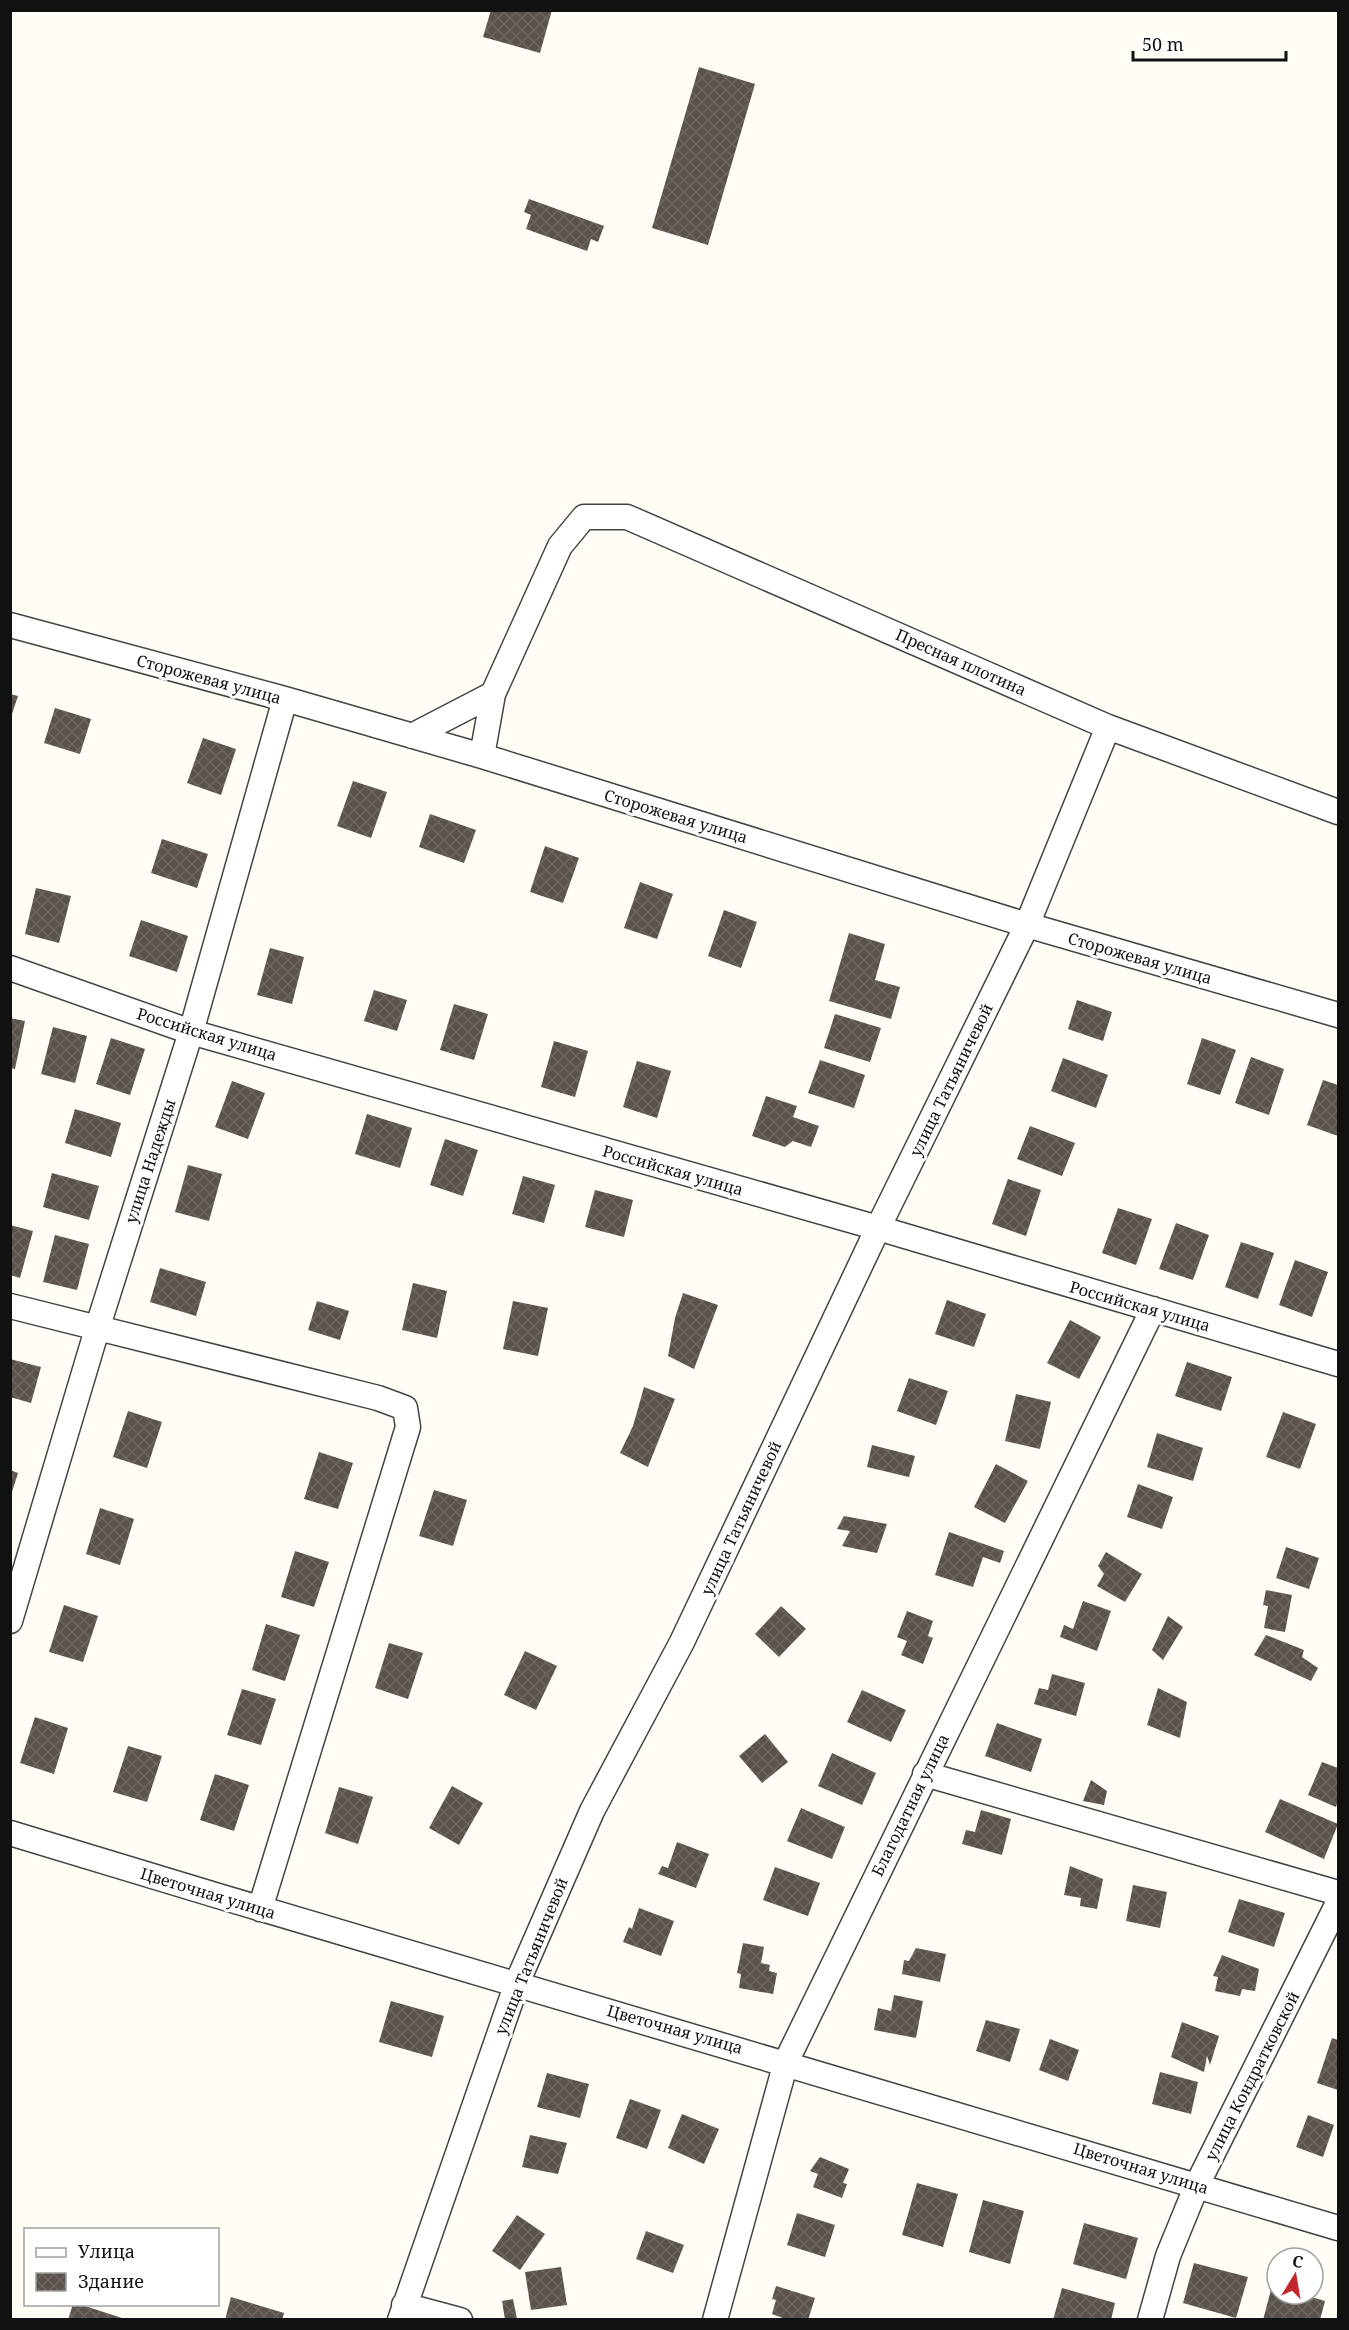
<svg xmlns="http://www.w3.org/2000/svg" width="1349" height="2330" font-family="'Noto Serif',serif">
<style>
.building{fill:url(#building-cross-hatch)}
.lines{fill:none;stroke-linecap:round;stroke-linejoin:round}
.minor-casing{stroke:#444;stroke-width:27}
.minor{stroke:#fff;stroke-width:24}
.labels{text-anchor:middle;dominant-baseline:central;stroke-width:6;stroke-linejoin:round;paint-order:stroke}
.street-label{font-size:16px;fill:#111;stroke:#fff}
</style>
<defs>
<pattern id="building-cross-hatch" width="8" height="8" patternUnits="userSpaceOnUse" patternTransform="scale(1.5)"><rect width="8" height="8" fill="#5a524d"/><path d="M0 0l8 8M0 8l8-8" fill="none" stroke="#6d6662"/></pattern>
</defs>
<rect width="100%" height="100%" fill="#fffdf5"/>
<path class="building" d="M491 10H552L540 53 483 37Z
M699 67 755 84 708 245 652 228Z
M529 199 604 226 598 242 591 239 587 251 526 229 531 215 524 212Z
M10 694 18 696 11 717H10Z
M55 708 91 719 80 754 44 743Z
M203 738 236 749 221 795 187 783Z
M353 781 387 792 371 838 337 826Z
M430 814 476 830 464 863 419 847Z
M162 839 208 854 197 888 151 873Z
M545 846 579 858 563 903 530 892Z
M640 882 673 894 657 939 624 928Z
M36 888 71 896 59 943 25 934Z
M724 910 757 922 741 968 708 956Z
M141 920 188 936 177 972 129 956Z
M849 933 885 944 875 980 900 987 891 1019 829 1001Z
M270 948 304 957 292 1004 257 995Z
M374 990 407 1000 397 1031 364 1021Z
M1077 1000 1112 1012 1103 1041 1068 1029Z
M454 1004 488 1014 474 1060 440 1050Z
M835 1014 881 1028 870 1062 824 1048Z
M10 1018 25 1021 15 1069 10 1068Z
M53 1027 87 1036 75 1083 41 1074Z
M111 1038 145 1049 130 1095 96 1084Z
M1202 1038 1236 1050 1220 1095 1187 1084Z
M554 1041 588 1051 575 1097 541 1087Z
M1251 1057 1284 1069 1269 1115 1235 1103Z
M1063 1058 1108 1075 1096 1108 1051 1091Z
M820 1060 865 1075 854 1108 808 1093Z
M637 1061 671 1071 657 1118 623 1107Z
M1323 1080 1338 1085V1136L1307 1125Z
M232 1081 265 1093 248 1139 215 1127Z
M766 1096 797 1106 793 1117 819 1126 811 1147 793 1141 785 1147 752 1136Z
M75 1109 121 1123 111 1157 65 1143Z
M367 1114 412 1128 400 1168 355 1154Z
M1030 1126 1075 1143 1062 1176 1017 1159Z
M445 1139 478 1150 463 1196 430 1185Z
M188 1165 222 1174 209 1221 175 1212Z
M52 1173 99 1186 89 1220 43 1207Z
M523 1176 555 1185 544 1223 512 1214Z
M1008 1179 1041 1190 1026 1236 992 1224Z
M595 1190 633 1200 624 1237 585 1227Z
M1118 1208 1152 1219 1136 1265 1102 1253Z
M1176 1223 1209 1235 1193 1280 1159 1269Z
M10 1225 33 1231 20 1278 10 1275Z
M55 1235 89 1244 77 1290 43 1282Z
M1241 1242 1274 1253 1258 1299 1225 1287Z
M1295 1260 1328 1272 1312 1317 1279 1305Z
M160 1268 206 1282 196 1316 150 1302Z
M413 1283 447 1291 437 1338 402 1330Z
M683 1293 718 1305 694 1369 668 1356 675 1318Z
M947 1300 986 1314 974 1347 935 1334Z
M317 1301 349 1311 340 1340 308 1330Z
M513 1301 548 1308 538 1356 503 1349Z
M1070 1320 1101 1337 1079 1379 1047 1363Z
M10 1359 41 1367 31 1403 10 1397Z
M1187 1362 1232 1377 1221 1411 1175 1396Z
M909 1378 948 1391 936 1425 897 1411Z
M644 1387 675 1399 648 1467 620 1453 633 1426Z
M1016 1394 1051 1402 1040 1449 1005 1441Z
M128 1411 162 1422 147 1468 113 1457Z
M1283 1412 1316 1424 1300 1469 1266 1457Z
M1157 1433 1203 1448 1193 1481 1147 1467Z
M872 1445 915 1456 909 1477 867 1467Z
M319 1452 353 1463 338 1509 304 1499Z
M996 1464 1028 1481 1005 1523 974 1507Z
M10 1470 18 1473 11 1495H10Z
M1138 1484 1173 1497 1162 1529 1127 1517Z
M434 1490 467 1500 453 1546 419 1536Z
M100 1508 134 1519 120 1565 86 1554Z
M844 1516 887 1524 877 1553 842 1546 850 1531 837 1529Z
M949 1532 1004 1551 1000 1563 983 1557 973 1587 935 1575Z
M1286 1547 1319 1558 1309 1589 1276 1578Z
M295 1551 329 1562 314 1607 281 1597Z
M1106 1552 1142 1574 1125 1602 1097 1586 1104 1574 1098 1566Z
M1266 1590 1292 1595 1285 1632 1264 1628 1268 1606 1263 1605Z
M1083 1601 1111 1611 1097 1651 1060 1637 1064 1625 1073 1629Z
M64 1605 98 1616 83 1662 49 1652Z
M781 1606 806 1629 779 1657 755 1634Z
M907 1611 933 1621 928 1636 933 1638 923 1664 901 1655 907 1641 897 1637Z
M1168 1616 1183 1627 1163 1660 1152 1650Z
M266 1624 300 1635 285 1681 252 1670Z
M1266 1635 1304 1650 1302 1657 1318 1668 1311 1681 1254 1655Z
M389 1643 423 1653 408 1699 375 1688Z
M525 1651 557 1666 536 1710 504 1695Z
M1052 1674 1085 1683 1076 1716 1034 1704 1039 1688 1048 1690Z
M1158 1688 1187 1702 1180 1738 1147 1725Z
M242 1689 276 1699 261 1745 227 1735Z
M862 1690 906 1710 891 1742 847 1722Z
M35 1717 68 1728 54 1774 20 1763Z
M997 1723 1042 1739 1031 1772 985 1756Z
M765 1734 788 1762 762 1783 739 1756Z
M128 1746 162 1756 147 1802 113 1792Z
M832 1753 876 1773 862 1805 818 1786Z
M1322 1762 1338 1768V1801L1336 1807 1308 1795Z
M215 1774 249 1785 234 1831 200 1820Z
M1091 1780 1107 1791 1104 1805 1083 1801Z
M452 1786 483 1803 459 1845 429 1828Z
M339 1787 373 1797 358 1844 325 1833Z
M1280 1799 1338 1824 1324 1859 1265 1832Z
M801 1808 845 1827 832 1859 787 1841Z
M981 1810 1011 1819 1002 1855 962 1844 966 1830 975 1832Z
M677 1842 709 1854 696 1888 658 1874 662 1866 668 1868Z
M1070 1866 1103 1879 1097 1909 1080 1906 1081 1898 1064 1895Z
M775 1867 820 1883 808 1916 763 1900Z
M1133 1885 1167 1892 1160 1928 1126 1921Z
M1239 1899 1285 1913 1274 1947 1228 1932Z
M639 1908 674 1921 661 1956 623 1942 629 1927 632 1929Z
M743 1943 764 1947 761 1963 770 1965 769 1971 777 1973 773 1994 739 1988 741 1974 737 1973Z
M916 1948 946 1954 940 1982 902 1974 904 1960 909 1961Z
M1222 1955 1259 1969 1255 1991 1242 1989 1240 1996 1215 1991 1218 1977 1213 1976Z
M894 1995 923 2001 916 2038 874 2030 878 2008 891 2011Z
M391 2001 444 2016 432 2057 379 2042Z
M986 2020 1020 2029 1010 2062 976 2051Z
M1182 2022 1219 2036 1210 2065 1207 2056 1204 2072 1171 2057Z
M1332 2038 1338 2040V2090L1317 2083Z
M1050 2039 1079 2050 1068 2081 1039 2070Z
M1160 2072 1198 2082 1191 2114 1152 2104Z
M547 2073 589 2084 580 2118 537 2107Z
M630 2099 661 2110 647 2149 616 2138Z
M682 2114 719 2129 704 2164 668 2148Z
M1308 2115 1334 2125 1323 2157 1296 2147Z
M530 2135 567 2143 558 2174 522 2167Z
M820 2157 849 2169 843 2183 847 2184 842 2198 813 2187 818 2174 810 2171Z
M917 2183 958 2194 943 2247 902 2235Z
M983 2200 1024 2211 1010 2264 969 2252Z
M797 2213 835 2225 825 2257 787 2245Z
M517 2215 545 2234 520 2270 492 2251Z
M1084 2223 1138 2238 1126 2279 1073 2264Z
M646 2231 684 2245 673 2273 636 2259Z
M1194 2263 1248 2277 1236 2318 1183 2303Z
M561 2267 567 2305 531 2310 525 2272Z
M776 2286 815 2298 808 2320H788L772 2314 776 2300 772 2299Z
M1272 2286 1277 2287V2294H1301L1325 2301 1320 2320H1263Z
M1062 2288 1115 2303 1111 2320H1053Z
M231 2297 284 2313 282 2320H225Z
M513 2299 517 2319 505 2320 502 2301Z
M73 2304H79L128 2320H68Z"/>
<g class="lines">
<defs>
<path id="minor" d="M10 625 285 699 482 756 1027 925 1338 1015
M412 736 493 694
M482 756 493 694 560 546 584 517H627L1108 727 1338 812
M10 968 191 1032 878 1228 1338 1364
M10 1306 378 1398 405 1408 408 1427 260 1909
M10 1621 98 1326 191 1032 285 699
M925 1774 1338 1893
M10 1833C452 1968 897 2094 1338 2228
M404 2305 460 2320
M400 2320 517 1983 592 1811 682 1642 878 1228 1027 925 1108 727
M715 2320 786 2062 1153 1309
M1150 2320 1168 2256 1197 2185 1338 1903"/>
</defs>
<use href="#minor" class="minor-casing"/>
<use href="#minor" class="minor"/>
</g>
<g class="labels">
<g class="street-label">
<text transform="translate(961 662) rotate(24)">Пресная плотина</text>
<text transform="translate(209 679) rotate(15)">Сторожевая улица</text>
<text transform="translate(676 816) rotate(17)">Сторожевая улица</text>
<text transform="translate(1140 958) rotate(16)">Сторожевая улица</text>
<text transform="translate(207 1034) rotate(17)">Российская улица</text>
<text transform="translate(951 1080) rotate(-64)">улица Татьяничевой</text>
<text transform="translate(150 1161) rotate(-72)">улица Надежды</text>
<text transform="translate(673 1170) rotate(16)">Российская улица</text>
<text transform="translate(1140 1306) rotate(16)">Российская улица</text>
<text transform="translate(741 1518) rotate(-65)">улица Татьяничевой</text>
<text transform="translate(910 1805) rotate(-64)">Благодатная улица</text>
<text transform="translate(208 1893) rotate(17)">Цветочная улица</text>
<text transform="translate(531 1956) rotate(-68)">улица Татьяничевой</text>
<text transform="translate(675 2029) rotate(16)">Цветочная улица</text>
<text transform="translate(1252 2076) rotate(-63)">улица Кондратковской</text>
<text transform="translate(1141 2168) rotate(17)">Цветочная улица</text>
</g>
</g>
<rect width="1349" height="2330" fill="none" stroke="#111111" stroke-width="24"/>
<rect x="24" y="2228" width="195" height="78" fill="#ffffff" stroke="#a0a0a0" stroke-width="1.5"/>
<rect x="36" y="2248" width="30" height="9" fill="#ffffff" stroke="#a0a0a0" stroke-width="1.5"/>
<text x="78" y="2258" font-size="18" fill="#111111">Улица</text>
<rect x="36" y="2273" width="30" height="18" fill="url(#building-cross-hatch)" stroke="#a0a0a0" stroke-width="1.5"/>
<text x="78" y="2288" font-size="18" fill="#111111">Здание</text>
<g transform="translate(1295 2276) rotate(11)"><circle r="28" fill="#ffffff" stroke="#a0a0a0" stroke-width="1.5"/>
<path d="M0-4.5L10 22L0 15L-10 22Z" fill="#c4262e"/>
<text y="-9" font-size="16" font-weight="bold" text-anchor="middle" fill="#111111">С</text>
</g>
<path d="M1133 51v9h153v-9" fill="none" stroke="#111111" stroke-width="3"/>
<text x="1142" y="51" font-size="18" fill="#111111" stroke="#ffffff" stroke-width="4.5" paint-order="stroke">50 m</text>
</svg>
